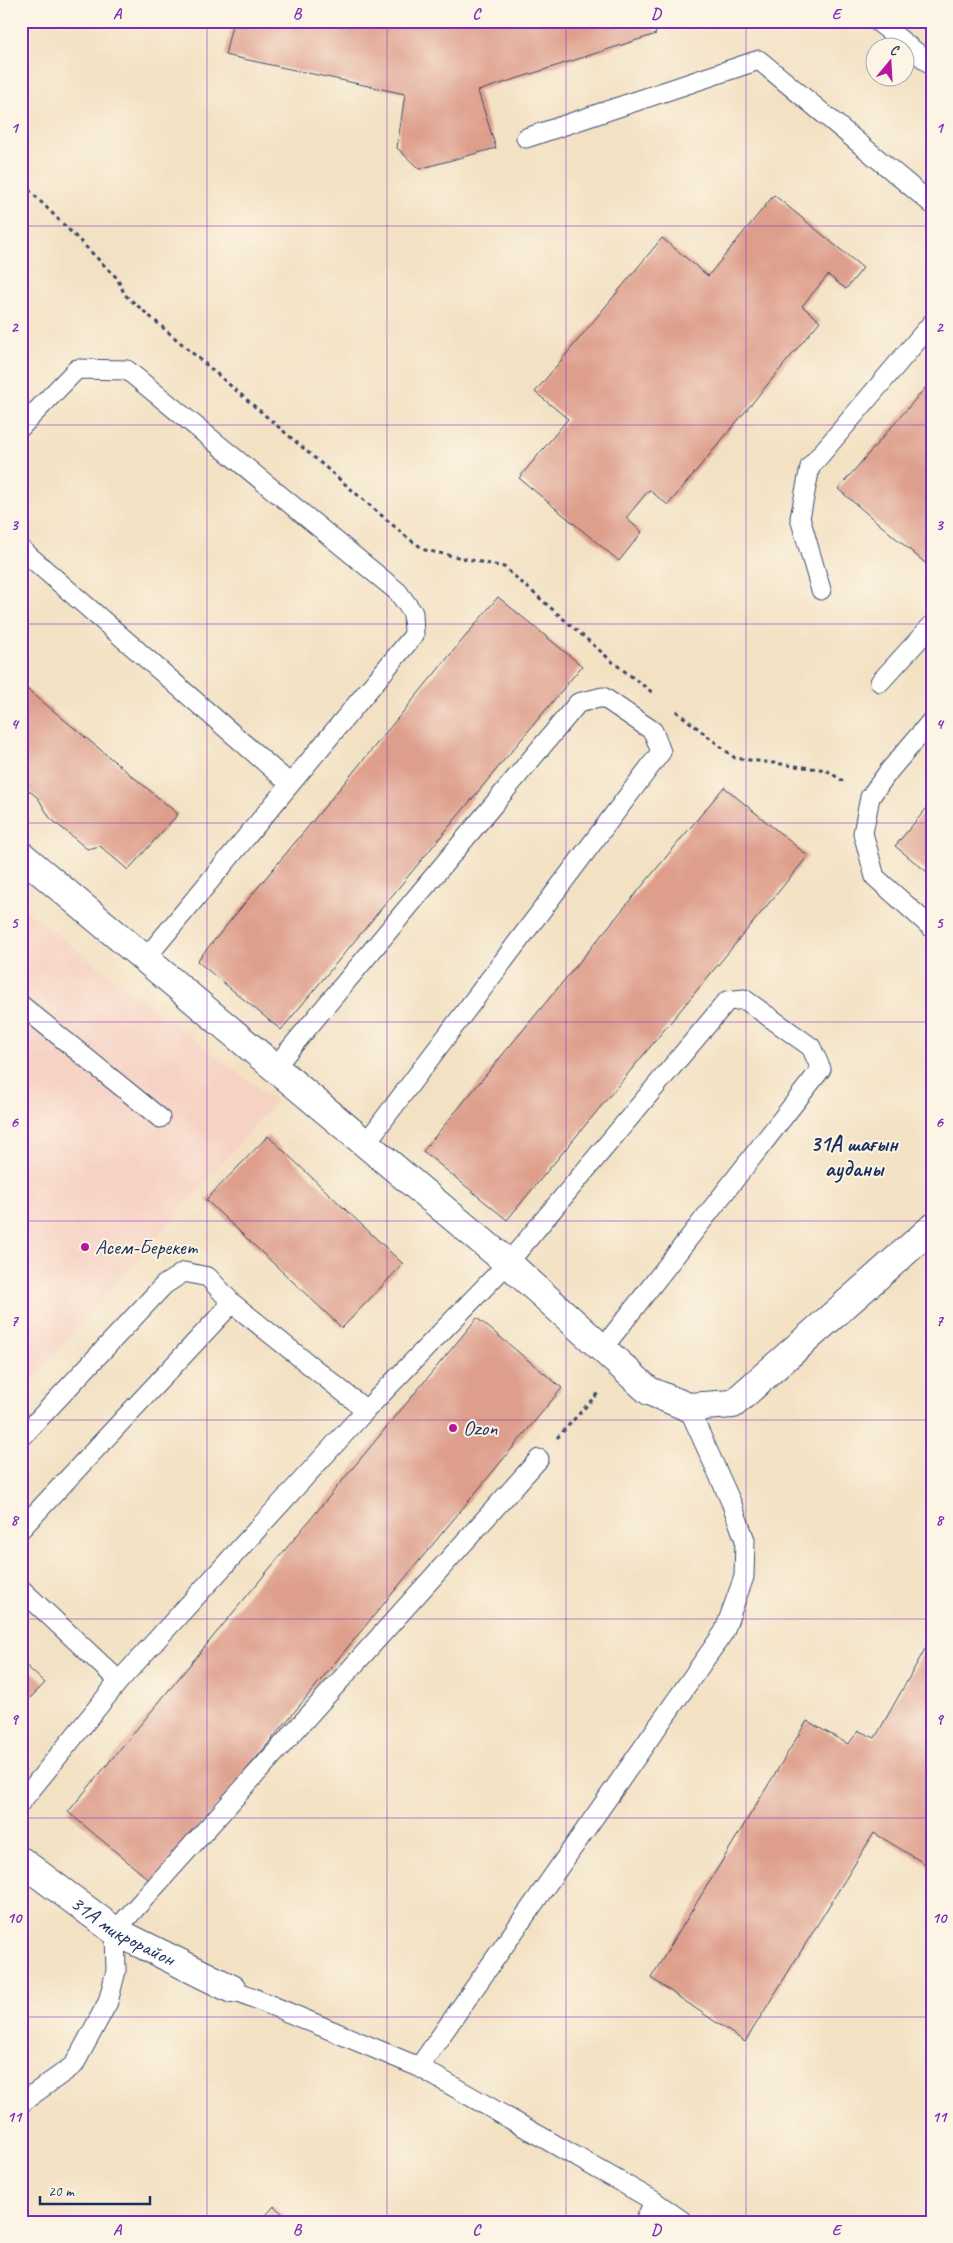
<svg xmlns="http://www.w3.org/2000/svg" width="953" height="2243" font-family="Caveat,sans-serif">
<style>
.built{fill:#f6d2c4}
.building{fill:#de9e8c}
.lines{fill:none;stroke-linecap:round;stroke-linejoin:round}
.service-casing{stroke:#3b4a6d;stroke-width:21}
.minor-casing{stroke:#3b4a6d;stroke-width:30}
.path{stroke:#3b4a6d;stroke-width:3;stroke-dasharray:4 4;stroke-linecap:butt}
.service{stroke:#fff;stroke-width:19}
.minor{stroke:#fff;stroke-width:28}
.grid{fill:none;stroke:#7b2cbf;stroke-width:1;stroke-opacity:0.55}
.poi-dot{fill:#b5179e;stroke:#fcf5e5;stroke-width:2}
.labels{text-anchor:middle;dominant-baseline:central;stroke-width:4;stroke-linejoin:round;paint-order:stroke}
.poi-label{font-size:21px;fill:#1b2f5e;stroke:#fcf5e5;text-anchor:start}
.street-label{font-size:21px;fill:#1b2f5e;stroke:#fcf5e5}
.neighbourhood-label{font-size:22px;font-weight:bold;fill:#1b2f5e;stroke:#fcf5e5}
.neatline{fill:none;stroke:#7b2cbf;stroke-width:2}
.grid-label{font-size:16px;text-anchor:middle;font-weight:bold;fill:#7b2cbf}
</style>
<rect width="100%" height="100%" fill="#fcf5e5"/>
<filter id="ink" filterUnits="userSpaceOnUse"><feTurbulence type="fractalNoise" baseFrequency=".02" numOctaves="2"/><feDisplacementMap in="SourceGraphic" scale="10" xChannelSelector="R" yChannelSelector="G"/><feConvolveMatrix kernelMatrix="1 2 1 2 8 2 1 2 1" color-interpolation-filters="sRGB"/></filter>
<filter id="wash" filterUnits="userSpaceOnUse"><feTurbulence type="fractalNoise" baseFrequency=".0096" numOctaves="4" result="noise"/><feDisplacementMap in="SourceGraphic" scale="20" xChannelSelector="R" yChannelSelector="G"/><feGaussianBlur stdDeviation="1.12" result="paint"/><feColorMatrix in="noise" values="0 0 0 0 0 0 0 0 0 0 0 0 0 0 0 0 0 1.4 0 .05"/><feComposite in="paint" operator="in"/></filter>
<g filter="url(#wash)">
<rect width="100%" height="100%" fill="#f3e1c3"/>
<path class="built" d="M21 907 276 1102 21 1392Z"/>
<g id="blocks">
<path class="building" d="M233 21H652L656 34 478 91 496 148 419 169 397 148 405 94 225 55Z
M774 195 863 268 846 289 828 275 802 306 820 321 668 505 649 490 626 518 642 532 619 561 519 478 568 419 535 392 662 238 708 276Z
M21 243 26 247 21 253Z
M932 380V564L930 567 838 489Z
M498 597 582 666 281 1030 197 961Z
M21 684 178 814 128 870 100 846 87 849 50 818 38 798 21 784Z
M724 787 808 856 507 1220 423 1151Z
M932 802V876L895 846Z
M268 1136 403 1264 342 1328 206 1200Z
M477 1318 562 1388 153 1883 68 1812Z
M929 1642 932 1644V1868L874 1833 745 2042 651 1978 807 1721 848 1744 859 1731 875 1738Z
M21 1661 45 1683 21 1707Z
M274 2206 292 2222H260Z"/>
</g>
</g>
<g filter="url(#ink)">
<use href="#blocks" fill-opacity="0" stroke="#3b4a6d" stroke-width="1"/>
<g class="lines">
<defs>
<path id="service" d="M877 21 932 65
M526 138 759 60 932 204
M21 427 77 369 127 370 398 592 413 613 414 635 145 959
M21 549 290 784
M821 590 800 518 810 467 932 323
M880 682 932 625
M932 720 889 771 870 797 863 833 875 877 932 928
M21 1005 160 1118
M275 1067 578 703 603 697 653 731 661 752 366 1143
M21 1438 164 1285 184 1272 208 1277 232 1303 366 1410
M21 1529 232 1303
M21 1589 119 1681
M21 1802 119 1681 366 1410 508 1263 727 1001 744 999 811 1047 821 1069 603 1348
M232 1989 419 2067 654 2201 645 2222
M419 2067 724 1632 744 1577 745 1540 731 1502 688 1407
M21 2103 74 2065 108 2002 116 1971 115 1931 539 1459
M654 2201 684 2222"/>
<g id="minor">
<path d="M21 855 508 1263 649 1391 688 1407 733 1404 932 1228"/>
<path id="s1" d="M21 1861 115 1931 232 1989"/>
</g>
</defs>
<use href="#service" class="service-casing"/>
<use href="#minor" class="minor-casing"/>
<path class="path" d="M21 188 28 189 117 278 125 295 409 539 425 550 504 567 614 663 653 693
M676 711 735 758 826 770 846 783
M557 1438 600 1391"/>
<use href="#service" class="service"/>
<use href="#minor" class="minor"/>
</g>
</g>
<path class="grid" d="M207 21V2222M387 21V2222M566 21V2222M746 21V2222M21 226H932M21 425H932M21 624H932M21 823H932M21 1022H932M21 1221H932M21 1420H932M21 1619H932M21 1818H932M21 2017H932"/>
<g class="poi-dot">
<circle cx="85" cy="1247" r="5"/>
<circle cx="453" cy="1428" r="5"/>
</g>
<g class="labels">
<g class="poi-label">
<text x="95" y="1247">Асем-Берекет</text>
<text x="463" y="1428">Ozon</text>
</g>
<g class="street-label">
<text stroke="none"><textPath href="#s1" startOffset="124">31А микрорайон</textPath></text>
</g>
<g class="neighbourhood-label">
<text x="854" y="1144">31А шағын<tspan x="854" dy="25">ауданы</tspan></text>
</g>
</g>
<rect width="953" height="2243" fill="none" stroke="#fcf5e5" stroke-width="55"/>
<g transform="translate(890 62) rotate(18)"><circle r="24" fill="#fcf5e5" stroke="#a2a6af"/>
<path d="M0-4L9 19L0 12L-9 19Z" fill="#b5179e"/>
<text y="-8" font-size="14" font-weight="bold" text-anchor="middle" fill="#1b2f5e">С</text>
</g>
<path d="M40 2196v8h110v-8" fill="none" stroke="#1b2f5e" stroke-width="2.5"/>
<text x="48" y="2196" font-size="15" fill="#1b2f5e" stroke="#fcf5e5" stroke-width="4" paint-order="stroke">20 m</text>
<rect x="28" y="28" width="898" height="2188" class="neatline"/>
<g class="grid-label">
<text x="117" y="19">A</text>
<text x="297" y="19">B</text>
<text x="476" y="19">C</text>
<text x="656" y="19">D</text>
<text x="836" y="19">E</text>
<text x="14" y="133">1</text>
<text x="939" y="133">1</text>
<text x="14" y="332">2</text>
<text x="939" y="332">2</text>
<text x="14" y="530">3</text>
<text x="939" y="530">3</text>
<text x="14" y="729">4</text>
<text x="939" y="729">4</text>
<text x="14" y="928">5</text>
<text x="939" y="928">5</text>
<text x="14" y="1127">6</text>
<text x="939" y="1127">6</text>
<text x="14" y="1326">7</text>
<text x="939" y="1326">7</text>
<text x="14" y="1525">8</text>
<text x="939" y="1525">8</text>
<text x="14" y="1724">9</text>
<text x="939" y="1724">9</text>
<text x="14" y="1923">10</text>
<text x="939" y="1923">10</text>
<text x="14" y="2122">11</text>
<text x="939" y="2122">11</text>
<text x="117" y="2235">A</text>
<text x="297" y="2235">B</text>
<text x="476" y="2235">C</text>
<text x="656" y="2235">D</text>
<text x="836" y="2235">E</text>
</g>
</svg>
